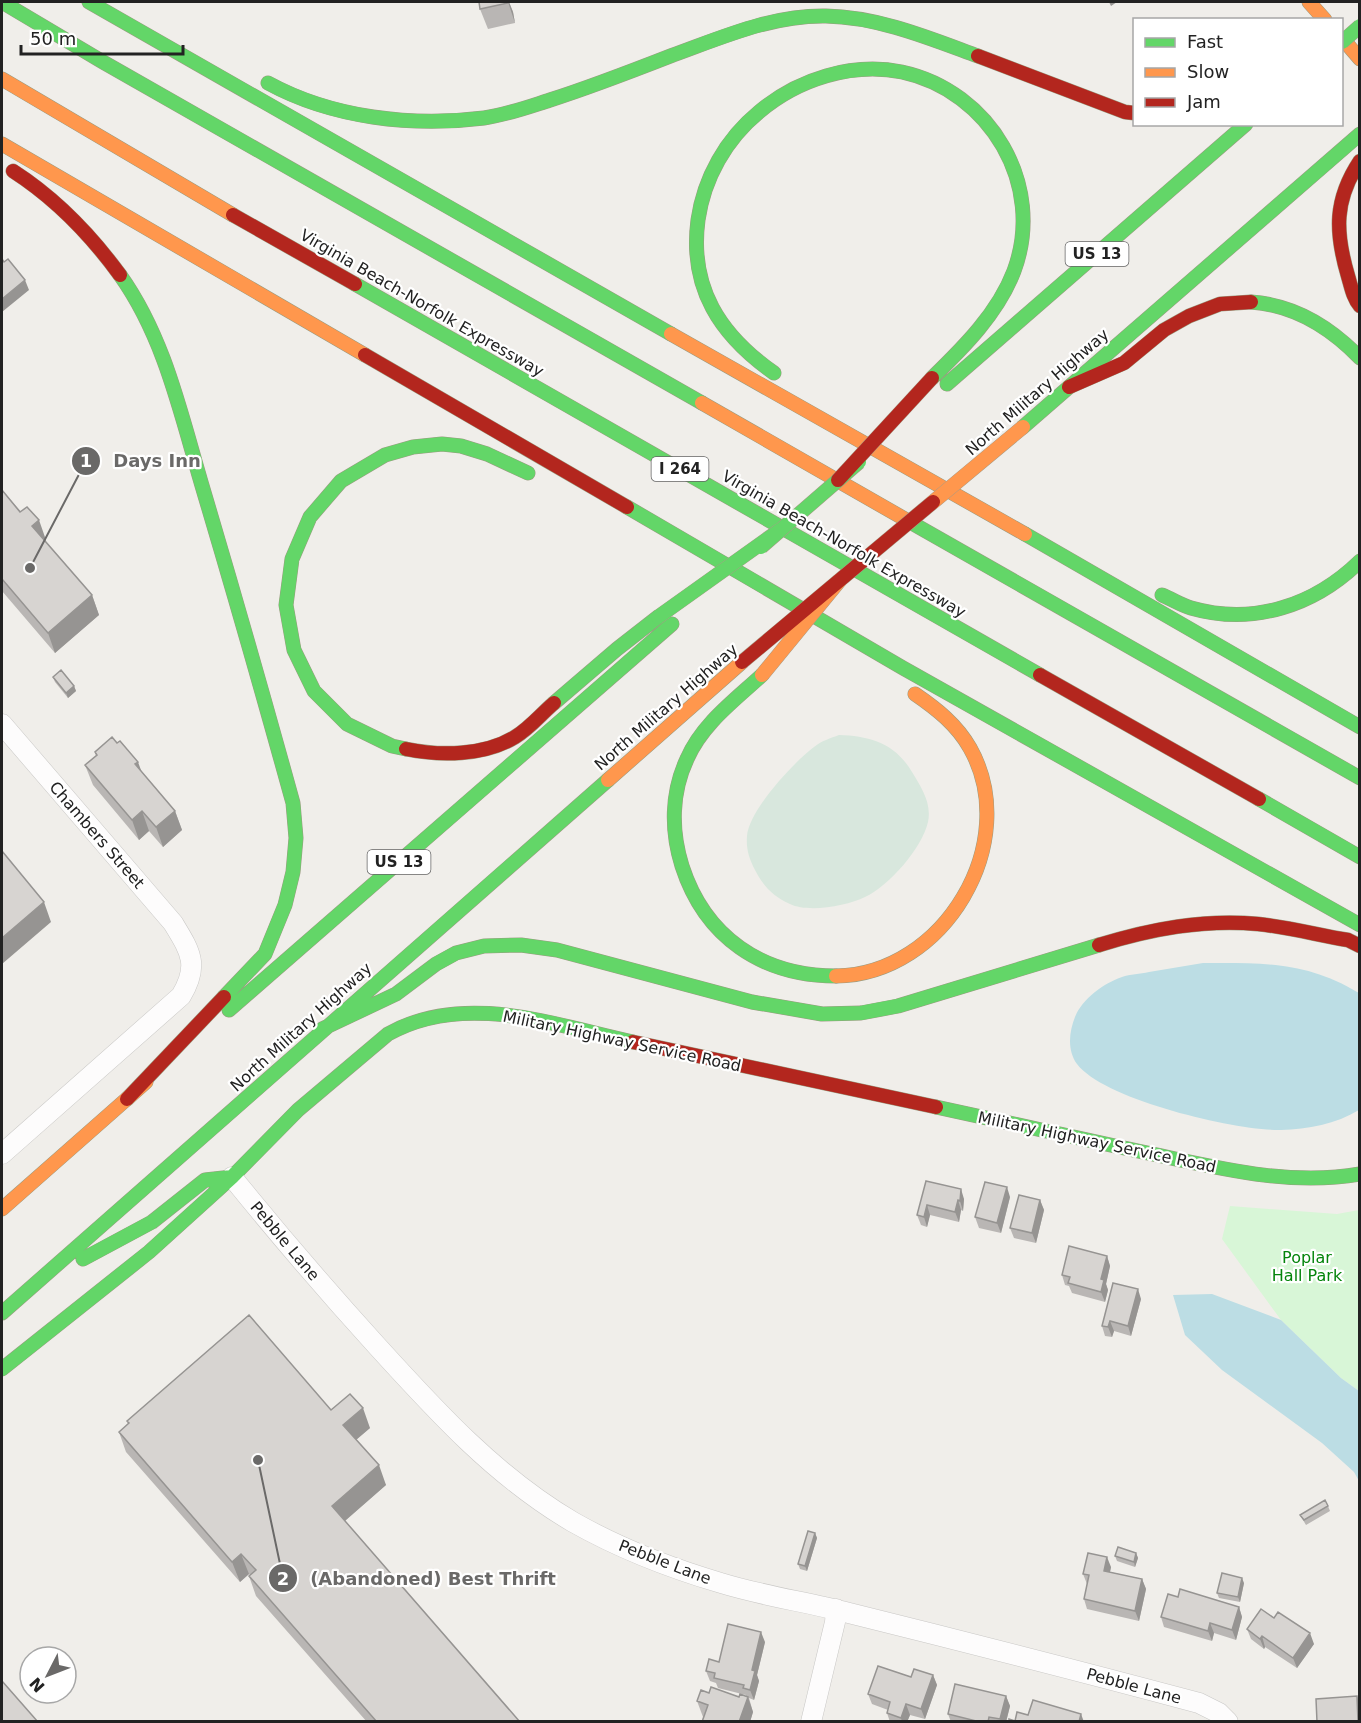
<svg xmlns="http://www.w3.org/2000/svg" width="1361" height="1723" font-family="'DejaVu Sans',sans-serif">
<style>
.wetland{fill:#d8e7dd}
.park{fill:#d8f6d7}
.water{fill:#bcdde4}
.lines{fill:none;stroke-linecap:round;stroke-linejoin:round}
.street-casing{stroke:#c9c8c6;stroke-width:21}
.fast-casing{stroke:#9a9c80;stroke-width:15}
.slow-casing{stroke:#9a9c80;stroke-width:15}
.jam-casing{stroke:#9a9c80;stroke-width:15}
.street{stroke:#fdfcfc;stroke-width:20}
.fast{stroke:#63d668;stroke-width:14}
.slow{stroke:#ff974d;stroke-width:14}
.jam{stroke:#b3261e;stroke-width:14}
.fast-bridge-casing{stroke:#a79c86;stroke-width:15;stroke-linecap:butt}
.slow-bridge-casing{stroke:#a79c86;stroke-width:15;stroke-linecap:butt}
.jam-bridge-casing{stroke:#a79c86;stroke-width:15;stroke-linecap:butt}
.fast-bridge{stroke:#63d668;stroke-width:14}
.slow-bridge{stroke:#ff974d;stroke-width:14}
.jam-bridge{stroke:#b3261e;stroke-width:14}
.wall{fill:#b9b6b4}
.shaded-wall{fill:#969492}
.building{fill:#d7d4d1;stroke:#969492;stroke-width:1.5}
.labels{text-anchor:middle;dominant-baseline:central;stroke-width:4.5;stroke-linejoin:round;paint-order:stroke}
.shield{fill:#fff;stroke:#646464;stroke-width:1.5}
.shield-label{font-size:15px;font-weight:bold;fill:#222}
.street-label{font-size:16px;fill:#222;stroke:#fff}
.park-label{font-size:16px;fill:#05850c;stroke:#fff}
.leader{fill:none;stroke:#6a6968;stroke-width:2}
.callout-dot{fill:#6a6968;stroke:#fff;stroke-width:2}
.mark-label{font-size:18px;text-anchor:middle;font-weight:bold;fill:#fff}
.callout-label{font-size:18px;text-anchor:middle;font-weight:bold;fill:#6a6968;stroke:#fff;stroke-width:4.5;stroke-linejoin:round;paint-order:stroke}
</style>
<rect width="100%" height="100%" fill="#f0eeea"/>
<path class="wetland" d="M839 735C870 736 895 743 912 772 921 787 932 803 928 822 922 848 889 886 865 897 847 906 808 913 790 904 774 897 763 886 755 870 749 858 746 849 747 836 749 810 794 762 814 747 821 741 831 738 839 735Z"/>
<path class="park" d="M1230 1206 1337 1214 1359 1210V1391L1341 1378 1281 1320 1222 1239Z"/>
<path class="water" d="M1203 963C1263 963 1306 961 1359 993V1110C1336 1124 1308 1129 1281 1130 1237 1131 1104 1100 1077 1064 1067 1050 1069 1032 1075 1017 1082 999 1104 983 1122 977 1130 974 1140 974 1149 972 1167 969 1185 966 1203 963Z
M1212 1294 1281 1320 1341 1378 1359 1391V1481L1354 1472 1322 1443 1222 1370 1185 1335 1173 1295Z"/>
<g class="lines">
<defs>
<path id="street" d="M2 724 173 923C190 951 200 965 181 996L2 1154
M232 1177C279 1235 327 1291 377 1346 436 1411 496 1477 573 1522 619 1548 670 1568 721 1583 763 1596 807 1602 849 1613 966 1642 1083 1672 1199 1703L1219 1713 1228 1722
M811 1722 835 1622 836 1609"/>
<path id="fast" d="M2 2 103 62 702 403
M89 2 671 334
M268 83C332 118 412 127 484 118 506 115 528 107 550 100 591 87 632 71 673 55 723 37 772 15 826 16 879 17 929 38 978 56
M120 275C165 338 181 415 203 489 234 593 264 698 293 803L296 838 293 872 285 905 265 954 224 997
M355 284 1040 675
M1251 302C1295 305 1330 327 1360 358
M774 373C720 335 689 288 698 220 704 178 726 139 759 112 798 79 852 62 902 72 990 91 1046 185 1014 271 998 313 964 347 932 378
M947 384 1246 124
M1023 427 1360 134
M627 507 903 668 1360 925
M910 522 1360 778
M1025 534 1360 727
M1162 595C1172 599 1181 605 1191 608 1254 626 1315 605 1360 561
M762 675C735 700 702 724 687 759 671 793 671 831 682 866 705 937 762 976 836 976
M554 703 617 649 658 617
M406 749 392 746 347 724 314 691 294 650 286 605 292 559 310 517 341 481 385 455 413 447 442 444 461 446 487 454 528 473
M1259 799 1360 857
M229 1010 672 624
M322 1029 396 994 436 964 456 953 484 946 521 945 557 950 752 1002 822 1014 861 1013 898 1006 1099 945
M936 1107C1003 1122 1071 1136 1138 1151 1211 1166 1285 1187 1360 1174
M83 1259 152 1222 205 1180 232 1177
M2 1313 608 780
M2 1369 149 1252 232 1177 298 1110 388 1034C464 991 554 1025 633 1042"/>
<path id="slow" d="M1309 2 1325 20
M1342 38 1360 59
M2 79 233 215
M2 144 365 355
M671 334 1025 534
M702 403 910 522
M608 780 742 662
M836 976C944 975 1023 842 970 748 957 725 937 709 915 694
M2 1209 146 1082"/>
<path id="jam" d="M978 56 1125 112 1134 113
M1360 161C1334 200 1335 232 1348 276 1351 286 1353 298 1360 306
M13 171C55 198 90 234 120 275
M233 215 355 284
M365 355 627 507
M1069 387 1124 363 1164 330 1189 316 1220 304 1251 302
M1040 675 1259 799
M406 749C440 756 484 756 515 737 530 728 541 714 554 703
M1099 945C1151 929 1203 919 1258 924 1288 927 1318 935 1348 940L1360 946
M633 1042 936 1107
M127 1099 224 997"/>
</defs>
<use href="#street" class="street-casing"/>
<use href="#fast" class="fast-casing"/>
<use href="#slow" class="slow-casing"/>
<use href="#jam" class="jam-casing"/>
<use href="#street" class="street"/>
<use href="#fast" class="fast"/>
<use href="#slow" class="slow"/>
<use href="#jam" class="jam"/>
<defs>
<path id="fast-bridge" d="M1342 42 1360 26
M761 547 859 462
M658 617 780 530"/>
<path id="slow-bridge" d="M933 502 1023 427
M762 675 840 580"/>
<path id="jam-bridge" d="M838 480 932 378
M742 662 933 502"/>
</defs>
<use href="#fast-bridge" class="fast-bridge-casing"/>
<use href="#slow-bridge" class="slow-bridge-casing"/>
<use href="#jam-bridge" class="jam-bridge-casing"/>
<use href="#fast-bridge" class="fast-bridge"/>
<use href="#slow-bridge" class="slow-bridge"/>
<use href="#jam-bridge" class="jam-bridge"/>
</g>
<path class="wall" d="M509 2 513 12 515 23 488 29 480 9Z
M2 490 46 540 45 541 92 595 99 615 55 653 2 591Z
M53 677 74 686 76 691 68 698 55 682Z
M95 752 141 771 175 811 182 830 163 847 149 831 139 840 93 785 85 765 96 756Z
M926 1181 964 1199 963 1211 961 1210 959 1222 930 1215 927 1227 921 1225 917 1215Z
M1010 1197 1001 1233 979 1228 975 1217Z
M1040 1200 1044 1210 1036 1243 1014 1238 1010 1228Z
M1107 1256 1110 1266 1106 1284 1108 1290 1105 1302 1072 1293 1069 1286 1065 1285 1062 1275Z
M1141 1299 1131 1336 1114 1331 1112 1337 1105 1336 1102 1326Z
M331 1410 370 1428 356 1440 386 1485 345 1521 520 1722H367L256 1596 249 1576 250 1575 249 1574 240 1582 126 1452 119 1432 128 1424 127 1421Z
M1328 1506 1330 1511 1306 1525 1300 1515Z
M815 1533 817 1538 807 1571 800 1569 798 1564Z
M1136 1553 1138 1558 1135 1567 1117 1561 1115 1556Z
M1111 1567 1110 1572 1142 1579 1146 1589 1139 1621 1087 1609 1084 1599 1087 1584 1083 1574Z
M1244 1583 1240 1602 1219 1598 1217 1593Z
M1178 1597 1239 1607 1242 1617 1236 1640 1214 1633 1212 1641 1164 1627 1161 1617Z
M1247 1629 1314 1644 1297 1668 1265 1647 1264 1649 1251 1639Z
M765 1642 757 1675 759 1681 754 1700 749 1698 753 1712 750 1722H702L703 1717 697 1701 709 1693 739 1697 746 1696V1695L718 1688 716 1683 710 1681 706 1671 719 1662Z
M933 1675 937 1685 925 1719 910 1715 907 1722H890L887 1713 888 1710 872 1704 868 1694 911 1677Z
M1006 1696 1010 1706 1006 1722H951L948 1714Z"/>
<path class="shaded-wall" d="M508 2H509L513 12 515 23Z
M1109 2H1117L1111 6Z
M25 280 29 290 2 312V299Z
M39 520 46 540 39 545 32 526Z
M92 595 99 615 55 653 48 633Z
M74 686 76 691 68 698 66 693Z
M138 762 145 781 135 764Z
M142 811 149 831 139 840 132 820Z
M175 811 182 830 163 847 156 827Z
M44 902 51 922 2 964V938Z
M1007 1187 1010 1197 1001 1233 997 1223Z
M961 1189 964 1199 963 1211 960 1201Z
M958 1200 961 1210 959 1222 955 1212Z
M1040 1200 1044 1210 1036 1243 1032 1233Z
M927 1205 930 1215 927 1227 924 1217Z
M1107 1256 1110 1266 1106 1284 1108 1290 1105 1302 1101 1292V1279Z
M1138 1289 1141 1299 1131 1336 1128 1326Z
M1110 1321 1114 1331 1112 1337 1108 1327Z
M363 1408 370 1428 350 1445 343 1425Z
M379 1465 386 1485 339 1526 332 1506Z
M815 1533 817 1538 807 1571 805 1566Z
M1136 1553 1138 1558 1135 1567 1134 1562Z
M241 1554 249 1574 240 1582 232 1562Z
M1107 1557 1111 1567 1108 1581 1104 1571Z
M1242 1578 1244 1583 1240 1602 1238 1597Z
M1142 1579 1146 1589 1139 1621 1135 1611Z
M1239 1607 1242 1617 1236 1640 1232 1630Z
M1210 1623 1214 1633 1212 1641 1208 1631Z
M761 1632 765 1642 757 1675 759 1681 754 1700 750 1690 752 1670Z
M1310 1633 1314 1644 1297 1668 1293 1658Z
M1262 1636 1265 1647 1264 1649 1260 1639Z
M933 1675 937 1685 925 1719 921 1709Z
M1006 1696 1010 1706 1006 1722H1001L1000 1719Z
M1357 1696 1359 1703V1722H1358Z
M748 1697 753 1712 750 1722H739Z
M906 1704 910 1715 907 1722H902L901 1718Z
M1081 1714 1084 1722H1079Z"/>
<path class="building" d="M479 2H508V3L480 9Z
M2 259 4 262 8 259 25 280 2 299Z
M2 490 20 512 27 507 39 520 32 526 92 595 48 633 2 579Z
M61 670 74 686 66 693 53 677Z
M112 737 117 743 120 741 138 762 135 764 175 811 156 827 142 811 132 820 85 765 97 755 95 752Z
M2 851 44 902 2 938Z
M926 1181 961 1189 960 1201 958 1200 955 1212 927 1205 924 1217 917 1215Z
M985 1182 1007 1187 997 1223 975 1217Z
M1019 1195 1040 1200 1032 1233 1010 1228Z
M1069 1246 1107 1256 1101 1279 1104 1280 1101 1292 1068 1283 1070 1277 1062 1275Z
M1113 1283 1138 1289 1128 1326 1110 1321 1108 1327 1102 1326Z
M249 1315 331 1410 350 1394 363 1408 343 1425 379 1465 332 1506 520 1722H377L249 1576 256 1570 241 1554 232 1562 119 1432 129 1423 127 1421Z
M1325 1500 1328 1506 1304 1520 1300 1515Z
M808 1531 815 1533 805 1566 798 1564Z
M1118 1547 1136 1553 1134 1562 1115 1556Z
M1088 1553 1107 1557 1104 1571 1142 1579 1135 1611 1084 1599 1089 1575 1083 1574Z
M1222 1573 1242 1578 1238 1597 1217 1593Z
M1180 1589 1239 1607 1232 1630 1210 1623 1208 1631 1161 1617 1168 1594 1178 1597Z
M1261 1609 1274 1618 1278 1612 1310 1633 1293 1658 1262 1636 1260 1639 1247 1629Z
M728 1624 761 1632 752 1670 755 1671 750 1690 743 1688 744 1685 714 1678 715 1673 706 1671 709 1659 719 1662Z
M878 1666 911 1677 914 1669 933 1675 921 1709 906 1704 901 1718 887 1713 890 1702 868 1694Z
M2 1681 38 1722H2Z
M955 1684 1006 1696 1000 1719 989 1717 988 1722H980L948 1714Z
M711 1687 739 1697 740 1694 748 1697 739 1722H702L708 1705 697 1701 701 1690 709 1693Z
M1357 1696 1358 1722H1317L1316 1699Z
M1033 1700 1081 1714 1079 1722H1009V1719L1015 1721 1017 1712 1028 1715Z"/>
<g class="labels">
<g class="shield">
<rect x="1065.5" y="242" width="63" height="24" rx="4.5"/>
<rect x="651.5" y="457" width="57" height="24" rx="4.5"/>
<rect x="367.5" y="850" width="63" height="24" rx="4.5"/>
</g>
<g class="shield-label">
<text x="1097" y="254">US 13</text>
<text x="680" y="469">I 264</text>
<text x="399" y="862">US 13</text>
</g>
<g class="street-label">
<text transform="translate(422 303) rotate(30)">Virginia Beach-Norfolk Expressway</text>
<text transform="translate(1037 392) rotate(-41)">North Military Highway</text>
<text transform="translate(844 544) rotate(30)">Virginia Beach-Norfolk Expressway</text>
<text transform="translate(666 707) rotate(-41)">North Military Highway</text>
<text transform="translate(97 835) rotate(49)">Chambers Street</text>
<text transform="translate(301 1027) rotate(-42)">North Military Highway</text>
<text transform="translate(622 1041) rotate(12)">Military Highway Service Road</text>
<text transform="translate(1097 1142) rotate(12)">Military Highway Service Road</text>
<text transform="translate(285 1241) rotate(50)">Pebble Lane</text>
<text transform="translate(665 1562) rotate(21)">Pebble Lane</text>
<text transform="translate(1134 1686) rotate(15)">Pebble Lane</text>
</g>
<g class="park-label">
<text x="1307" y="1257">Poplar<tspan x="1307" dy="18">Hall Park</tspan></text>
</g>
</g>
<path class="leader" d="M30 568L86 461M258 1460L283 1578"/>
<g class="callout-dot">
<circle cx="30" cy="568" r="6"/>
<circle cx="258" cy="1460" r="6"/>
<circle cx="86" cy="461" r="15"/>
<circle cx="283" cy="1578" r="15"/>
</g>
<g class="mark-label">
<text x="86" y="467">1</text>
<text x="283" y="1585">2</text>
</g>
<g class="callout-label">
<text x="157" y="467">Days Inn</text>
<text x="433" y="1585">(Abandoned) Best Thrift</text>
</g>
<rect width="1361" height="1723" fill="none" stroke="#222222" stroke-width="6"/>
<rect x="1133" y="18" width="210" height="108" fill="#ffffff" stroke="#a7a7a7" stroke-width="1.5"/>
<rect x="1145" y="38" width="30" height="9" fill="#63d668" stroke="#a7a7a7" stroke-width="1.5"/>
<text x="1187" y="48" font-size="18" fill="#222222">Fast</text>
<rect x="1145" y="68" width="30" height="9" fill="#ff974d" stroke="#a7a7a7" stroke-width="1.5"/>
<text x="1187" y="78" font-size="18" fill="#222222">Slow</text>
<rect x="1145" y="98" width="30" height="9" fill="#b3261e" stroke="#a7a7a7" stroke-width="1.5"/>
<text x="1187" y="108" font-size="18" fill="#222222">Jam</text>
<g transform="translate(48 1675) rotate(228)"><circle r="28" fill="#ffffff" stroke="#a7a7a7" stroke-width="1.5"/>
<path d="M0-4.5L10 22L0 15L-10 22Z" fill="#6a6968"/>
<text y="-9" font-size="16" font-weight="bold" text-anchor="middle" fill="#222222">N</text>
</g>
<path d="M21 45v9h162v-9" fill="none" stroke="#222222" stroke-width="3"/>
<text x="30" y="45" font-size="18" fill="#222222" stroke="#ffffff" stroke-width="4.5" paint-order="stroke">50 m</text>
</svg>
